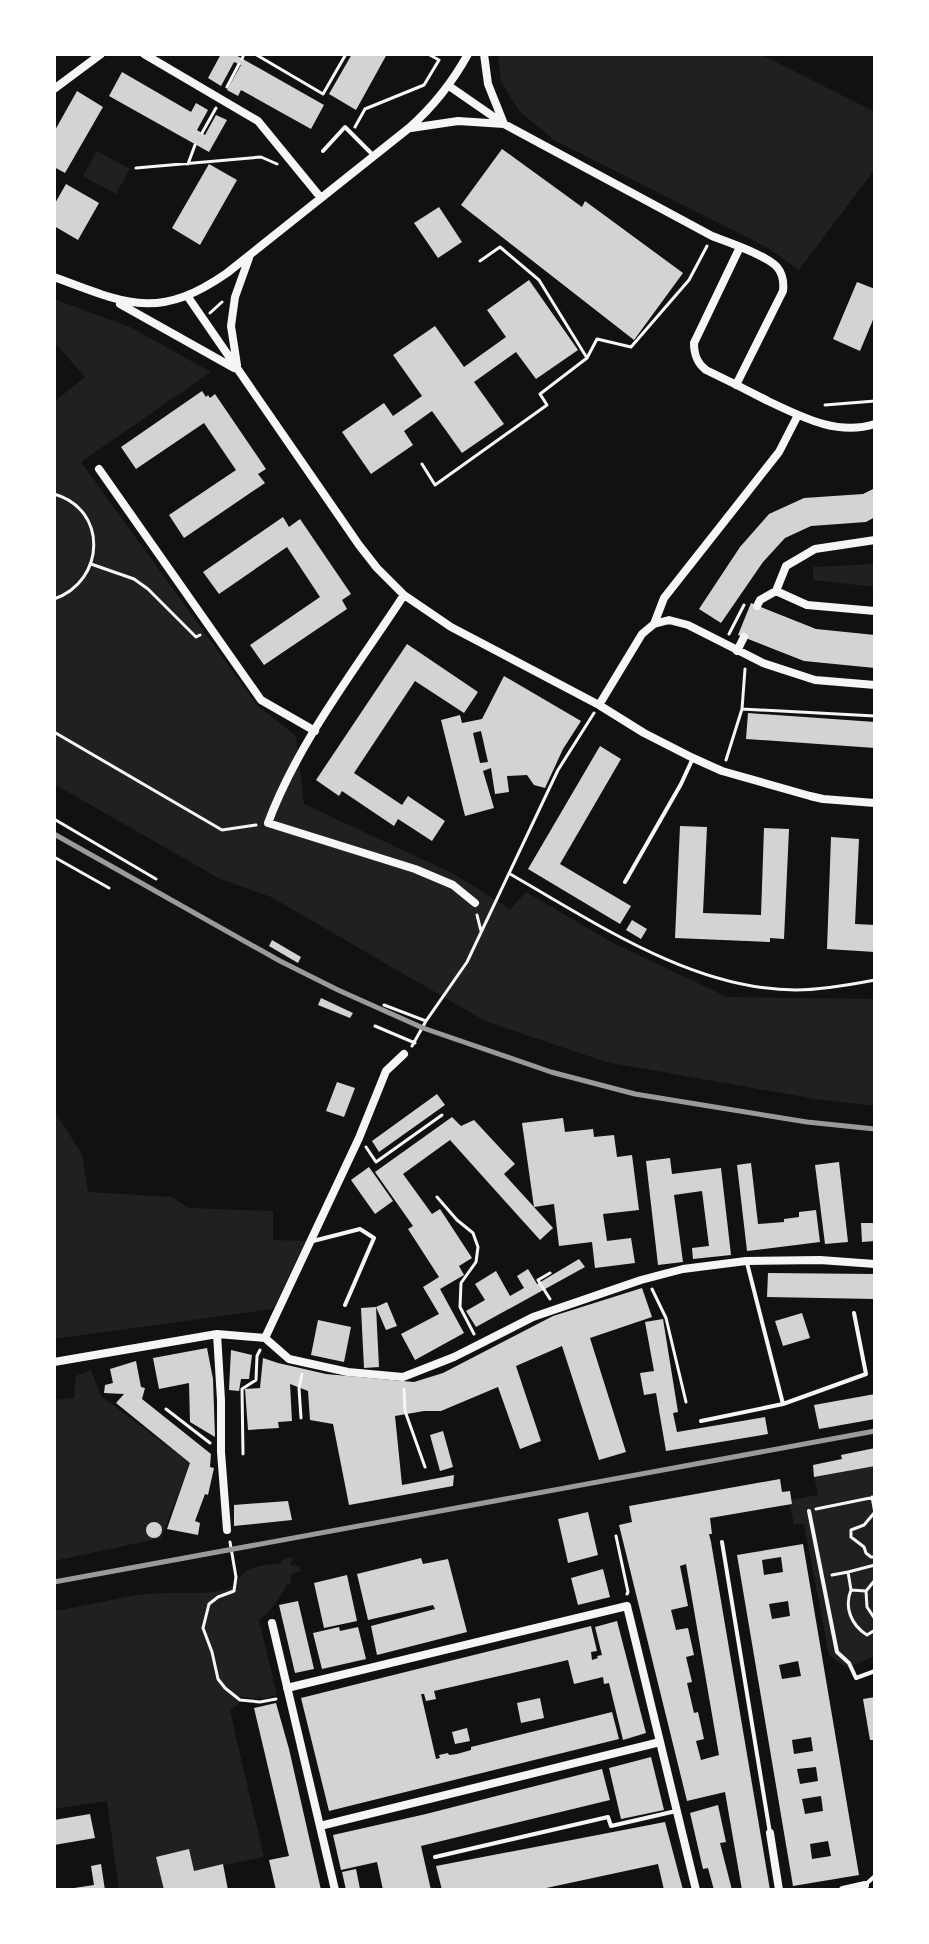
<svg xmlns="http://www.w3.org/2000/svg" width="929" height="1944" font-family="Literata,serif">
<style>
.green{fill:#202020}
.building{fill:#d3d3d3;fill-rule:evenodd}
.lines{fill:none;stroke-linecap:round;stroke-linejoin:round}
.path{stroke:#f5f5f5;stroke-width:3}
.service{stroke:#f5f5f5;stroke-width:4}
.minor{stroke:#f5f5f5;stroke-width:8}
.rail{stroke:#9a9a9a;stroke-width:5}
</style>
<rect width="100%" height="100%" fill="#111"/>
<path class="green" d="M498 54H760L875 112V169L799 270 768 248 554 140 520 112 501 82Z
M97 151 130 169 116 194 83 176Z
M54 299 130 327 211 372 81 462 257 705 296 736 304 804 454 874 510 909 526 892 613 943 727 997 875 999V1106L815 1099 606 1062 485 1021 271 897 220 879 54 784V402L85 377 54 342Z
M875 564V587L813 580V567Z
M54 1111 82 1154 88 1192 172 1197 189 1208 273 1211V1240L306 1241 273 1309 54 1339Z
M91 1370 101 1396 190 1463 161 1538 54 1561V1400L74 1398 76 1376Z
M875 1466V1656L847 1668 829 1655 804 1524 794 1525 790 1505 792 1504 791 1500 818 1495 814 1477Z
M290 1557 294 1559 290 1563 291 1565 299 1566 300 1572H296L291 1576V1583L286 1585C283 1595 268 1614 259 1620L277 1695 262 1699 259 1695V1699L238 1696 240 1702 236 1707 231 1709 230 1711 264 1857 194 1871 189 1850 156 1857 164 1890H119L107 1801 54 1809V1611C85 1606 115 1598 146 1594 170 1591 206 1596 227 1589 235 1586 236 1582 241 1576 251 1565 268 1564 280 1564L285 1558Z"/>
<path class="building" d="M221 54H234L324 105 311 129 241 90 238 96 227 90 241 65 234 62 221 86 208 78Z
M352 54H387L356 110 329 94Z
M122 72 191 112 196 103 208 110 197 130 205 135 216 115 227 120 209 152 109 96Z
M77 91 103 107 65 173 54 167V132Z
M502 149 582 207 585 201 683 273 634 340 461 205Z
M209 164 237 180 200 245 172 228Z
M66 184 99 203 78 240 54 226V205Z
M439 207 462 242 438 258 414 223Z
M529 280 578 350 536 379 516 352 474 382 504 424 462 453 432 411 404 431 413 445 371 474 342 432 384 403 393 416 422 396 393 355 435 326 464 367 506 337 487 310Z
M857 282 875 289V315L860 351 833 339Z
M202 391 206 397 208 395 210 398 215 394 266 469 258 474 265 483 184 538 169 515 236 470 204 423 136 469 121 447Z
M875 488V517L866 522 811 526 785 538 763 562 721 623 699 609 740 547 769 514 804 498 863 494Z
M283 517 289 527 300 519 351 594 342 600 347 609 264 665 250 645 320 597 287 547 219 594 203 572Z
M751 603 816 629 875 635V668L804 661 738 635Z
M407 644 478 692 464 713 415 681 354 773 402 805 408 796 445 821 432 841 398 819 394 826 342 791 339 796 316 780Z
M504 676 581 721 563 749 545 788 534 785 527 775 507 776 509 792 495 794 491 768 483 771 494 808 465 816 441 720 460 715 462 723 482 719ZM481 731 488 762 480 763 473 733Z
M748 713 875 722V748L746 739Z
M600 746 621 759 560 864 631 906 620 924 528 869Z
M680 826 707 827 703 913 761 915 764 828 789 829 784 939 770 938V942L675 938Z
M831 837 859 839 855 924 875 925V952L827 949Z
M632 920 647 929 641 939 626 930Z
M272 940 301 957 298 963 269 946Z
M321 998 353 1013 350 1018 318 1005Z
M337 1082 355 1088 344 1117 326 1111Z
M437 1094 445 1105 379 1152 372 1141Z
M452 1117 461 1126 474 1120 515 1164 504 1174 534 1207 522 1123 563 1118 565 1132 593 1129 594 1137 614 1135 617 1157 632 1155 639 1210 603 1214 607 1241 631 1238 635 1263 595 1268 592 1242 559 1246 554 1204 534 1207 553 1228 540 1240 450 1140 403 1174 432 1214 440 1209 472 1258 459 1266 464 1275 440 1289 464 1333 415 1360 401 1334 439 1314 423 1287 439 1277 408 1229 413 1226 375 1172Z
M670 1158 672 1174 721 1168 731 1255 693 1259 692 1248 709 1246 702 1191 674 1195 683 1262 658 1265 646 1161Z
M839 1162 848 1242 825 1244 815 1165Z
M751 1163 758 1224 784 1222V1219L799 1217V1212L816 1210 820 1242 747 1251 737 1165Z
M369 1167 393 1201 375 1214 351 1180Z
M861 1223H874L875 1241 862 1242Z
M579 1259 585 1267 476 1327 466 1311 485 1300 475 1284 496 1271 510 1296 524 1288 517 1276 528 1269 537 1284Z
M768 1273 875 1274V1299L767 1297Z
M642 1288 652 1317 590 1338 626 1452 599 1460 562 1346 516 1366 541 1441 520 1449 498 1387 441 1411H424L395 1416 402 1485 454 1475 453 1486 349 1505 333 1424 310 1420 308 1391 290 1384 292 1421 278 1422 279 1428 248 1430 245 1389 260 1388 263 1358 278 1363 326 1374 414 1382 443 1373 553 1316Z
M387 1302 397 1326 386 1330 376 1307 379 1367 364 1368 361 1308 376 1307Z
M802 1313 810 1338 783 1346 775 1321Z
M663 1319 678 1412 673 1413 677 1432 765 1417 768 1434 666 1451 656 1393 644 1395 640 1373 654 1371 645 1322Z
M318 1320 351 1327 344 1362 311 1355Z
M207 1348 213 1379 215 1437 190 1422 189 1383 159 1389 153 1358Z
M231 1350 252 1355 249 1379H241L239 1391 229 1390Z
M136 1361 141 1387 145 1388 142 1399 211 1454 210 1467 214 1468 208 1495 205 1494 195 1521 200 1523 198 1535 167 1529 190 1463 116 1403 124 1394 104 1393 105 1385 113 1383 110 1369Z
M875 1394V1419L819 1429 814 1405Z
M443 1431 453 1467 440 1471 430 1435Z
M875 1448V1466L814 1477 813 1465 842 1459 841 1455Z
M780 1479 782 1492 790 1491 792 1504 710 1518 712 1534H709L711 1542 770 1890H742L725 1792 687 1801 619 1525 632 1522 629 1506ZM686 1564 719 1755 701 1760 696 1741 704 1739 698 1712 694 1713 687 1683 692 1682 686 1657 694 1655 688 1628 676 1630 671 1610 688 1606 680 1566Z
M288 1501 292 1520 234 1526V1505Z
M588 1512 598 1555 568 1563 558 1519Z
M146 1530a8 8 0 1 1 16 0a8 8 0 1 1-16 0Z
M803 1544 859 1875 793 1886 737 1555ZM781 1557 783 1572 764 1575 762 1560ZM788 1601 790 1616 772 1619 769 1604ZM798 1661 801 1676 782 1679 779 1665ZM811 1737 813 1751 794 1754 792 1740ZM816 1767 818 1781 800 1784 797 1769ZM821 1796 823 1811 805 1814 802 1799ZM828 1841 831 1856 812 1859 810 1844Z
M421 1558 423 1564 448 1559 467 1632 377 1655 371 1626 435 1609 433 1605 368 1620 357 1574Z
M603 1569 610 1597 578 1605 571 1578Z
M347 1575 357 1621 324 1628 314 1583Z
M298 1601 314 1669 295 1673 279 1605Z
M617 1621 646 1733 623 1740 609 1683 604 1684 603 1677 574 1684 568 1660 434 1691 436 1699 426 1701 424 1694H421L436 1759 440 1758 439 1755 448 1753 449 1755 457 1754 471 1750V1747L612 1712 619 1739 329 1811 301 1698 591 1626 597 1651 591 1652 592 1660 598 1658 597 1656 602 1655 595 1627Z
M339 1627 340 1631 358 1627 366 1659 322 1669 313 1633Z
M875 1697V1740H870L863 1699Z
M540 1698 544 1718 521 1723 517 1703Z
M276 1703 289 1749 321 1890H276L269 1860 289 1856 254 1708Z
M467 1728 470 1741 455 1744 452 1732Z
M651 1757 664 1810 621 1819 609 1768Z
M602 1769 610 1800 421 1846 431 1890H383L377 1862 341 1870 333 1835 426 1814Z
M718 1805 726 1842 720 1843 732 1890H714L708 1868 703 1869 690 1813Z
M90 1814 95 1838 54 1845V1820Z
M665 1822 683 1890H664L658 1864 537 1890H442L436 1866Z
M189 1849 194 1871 223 1864 228 1890H164L156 1857Z
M101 1864 105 1890H74V1888L94 1885 91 1866Z
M356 1869 360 1889 346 1890 342 1872Z"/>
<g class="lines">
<path class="path" d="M255 54 323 94 346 54
M242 59 244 54
M227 87 239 64
M355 127 365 109 424 85 439 60 428 54
M202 133 216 108
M188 164 195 145
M136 168 261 157 277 164
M480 261 500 247 539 280 587 358
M210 313 222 302
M825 405 875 401
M422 464 435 485 547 405 540 394 587 358 597 339 631 347 689 280 707 246
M54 494C108 509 106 581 54 599
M91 564 134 579 148 589 196 637 200 635
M729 634 744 605
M742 709 745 669
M54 732 222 830 256 825
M726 760 742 709 875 716
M54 819 156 879
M54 857 109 888
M510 874C596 923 693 990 796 990 822 990 849 985 875 980
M477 915 481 931
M384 1005 426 1021
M375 1026 415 1043
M412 1046 426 1021 467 962 558 770 594 713
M366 1147 376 1162 442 1115
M437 1197 457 1220 473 1233 478 1247 476 1262 461 1283 460 1307 474 1334
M652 1289 666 1318 686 1402
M550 1299 538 1280 550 1273
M404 1389 405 1411 425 1467
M166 1409 210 1443
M301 1418 299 1388 302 1374
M243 1454 242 1389 256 1380 257 1356 260 1350
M872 1497 875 1513
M816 1509 875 1497
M875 1512 864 1525 851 1530V1537L864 1547 866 1553 871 1557H875
M616 1536 628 1592 627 1594
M230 1542 236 1577 234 1591 218 1597 209 1604 203 1628 212 1652 218 1679 225 1688 240 1700 260 1702 276 1699
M832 1575 848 1572
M851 1590 848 1572 875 1565
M866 1591 875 1580
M875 1619 867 1607 866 1591 851 1590C844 1607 851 1625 867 1635L875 1630"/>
<path class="service" d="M323 151 345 127 374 156
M625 882 681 784 693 758
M313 1241 360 1229 374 1238 345 1305
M747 1263 783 1404
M701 1421 783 1404 866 1374 854 1313
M809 1511 837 1652 849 1663 856 1678 875 1671
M722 1542 770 1833
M435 1857 608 1817 611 1826 676 1811
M865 1885 875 1876"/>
<path class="minor" d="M144 54 258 121 321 198
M449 86 504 124 712 236C728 242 766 255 777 267 783 274 784 282 783 291L736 385
M54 89 101 54
M411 128 458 121 504 124 488 84 484 54
M740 247 694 343C694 355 697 363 706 370 727 380 747 390 768 401 802 417 837 436 875 424
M54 277C126 304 158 321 227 273L409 128C434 106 452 83 468 54
M188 297 359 545 377 568 404 595 451 627 599 705 644 733 693 758 722 771 810 796 823 799 875 803
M120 304 234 368
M237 365 231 326 235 297 249 258
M99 469 261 700 315 731
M875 540 815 549 786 566 776 591 807 605 875 611
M404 595C357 667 298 742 268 823L415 869 453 885 475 903
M757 606 760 600 776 591
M654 624 664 598 779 452 798 415
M737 651 744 637
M599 705 642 634 654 624 669 620 688 625 763 663 815 680 875 685
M217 1334 221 1400V1452L227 1530
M265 1338 289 1359 348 1372 403 1377 454 1357 533 1317 641 1280 683 1269 746 1261 820 1260 875 1264
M265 1338 359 1138 386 1071 404 1054
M54 1362 217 1334 265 1338
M272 1623 335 1890
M287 1688 627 1606 696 1890
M320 1826 660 1742
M770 1833 779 1890
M843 1890 865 1885"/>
<path class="rail" d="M54 834 280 961 338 990 423 1028 551 1072 635 1094 807 1122 875 1129
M54 1582 875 1431"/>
</g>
<rect width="929" height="1944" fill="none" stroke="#ffffff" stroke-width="112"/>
</svg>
